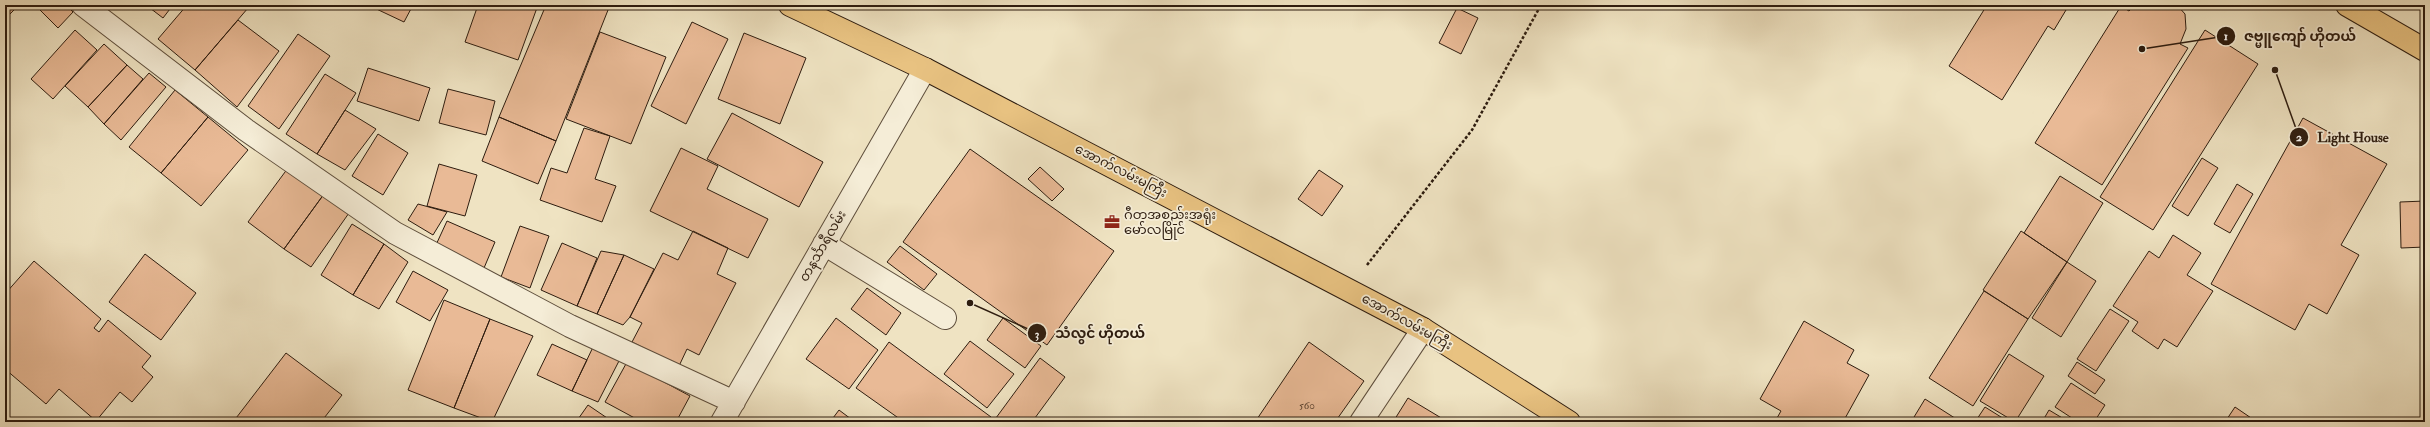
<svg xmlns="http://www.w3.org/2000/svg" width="2430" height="427" font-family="'IM FELL Double Pica','Noto Sans Myanmar',serif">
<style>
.building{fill:#e9ba96;stroke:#2d1c0f}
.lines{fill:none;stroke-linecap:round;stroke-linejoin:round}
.minor-casing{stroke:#5e4e3c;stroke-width:24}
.major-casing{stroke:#2d1c0f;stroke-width:24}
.path{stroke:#2d1c0f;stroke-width:2.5;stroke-dasharray:3 2;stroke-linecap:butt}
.minor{stroke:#f5edd7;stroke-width:22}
.major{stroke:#e8c281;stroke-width:22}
.labels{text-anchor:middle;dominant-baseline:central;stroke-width:3.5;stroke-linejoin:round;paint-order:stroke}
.number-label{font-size:11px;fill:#5c4431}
.street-label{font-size:13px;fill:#2d1c0f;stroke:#f5edd7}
.poi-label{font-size:13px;fill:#2d1c0f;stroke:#f5edd7;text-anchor:start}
.leader{fill:none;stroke:#2d1c0f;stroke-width:1.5}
.callout-dot{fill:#2d1c0f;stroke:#f5edd7;stroke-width:1.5}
.mark-label{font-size:12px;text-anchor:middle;font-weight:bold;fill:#fff}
.callout-label{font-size:14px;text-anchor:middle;font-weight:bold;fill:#2d1c0f;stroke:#f5edd7;stroke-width:3.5;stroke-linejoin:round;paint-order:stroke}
</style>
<rect width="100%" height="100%" fill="#efe3c2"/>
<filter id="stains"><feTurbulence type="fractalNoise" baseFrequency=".005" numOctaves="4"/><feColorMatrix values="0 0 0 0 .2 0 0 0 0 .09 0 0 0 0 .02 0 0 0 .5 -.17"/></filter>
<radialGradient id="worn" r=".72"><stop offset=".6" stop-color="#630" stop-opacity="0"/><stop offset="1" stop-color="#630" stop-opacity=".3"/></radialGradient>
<path class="building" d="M5 5H19L5 19Z
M35 5H66L73 12 58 28Z
M146 5H173L163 18Z
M187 5H244L248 8 195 70 158 39Z
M368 5H413L404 22Z
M478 5H538L518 60 465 42Z
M546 5H610L556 141 499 117Z
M1987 5H2069L2054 30 2048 26 2002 100 1949 66Z
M2177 5 2185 14 2186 29 2180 44 2188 48 2102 185 2035 143 2121 6 2129 11 2135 5Z
M1457 8 1478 18 1461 54 1439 43Z
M238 20 279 51 237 107 195 70Z
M692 22 728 39 686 124 651 106Z
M75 30 97 50 53 99 31 79Z
M2205 30 2258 64 2153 230 2100 197Z
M600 32 666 57 631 144 566 119Z
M744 33 806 58 780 124 718 99Z
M298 34 330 56 279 129 248 106Z
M104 44 127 65 88 107 65 86Z
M127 65 143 79 104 124 88 107Z
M368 68 430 88 419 121 357 101Z
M149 73 166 87 121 140 104 124Z
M325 74 356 93 317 154 286 134Z
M448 89 495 101 486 135 439 123Z
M175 90 208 117 161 173 129 147Z
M345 110 376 129 345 170 317 154Z
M732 113 823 162 799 207 707 159Z
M208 117 248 150 201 206 161 173Z
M499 117 556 141 538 184 482 161Z
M2303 118 2387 164 2341 245 2359 255 2327 314 2309 304 2295 330 2211 284Z
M584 128 610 136 595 179 616 186 602 222 540 200 551 168 567 173Z
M378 134 408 153 383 195 352 176Z
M681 148 718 166 707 189 768 219 748 258 650 211Z
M970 149 1114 251 1047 345 903 242Z
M2202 158 2218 168 2188 216 2172 206Z
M439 164 477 175 465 216 427 206Z
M1040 167 1064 189 1052 201 1028 179Z
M288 168 324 194 284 249 248 222Z
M1319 170 1343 186 1322 216 1298 199Z
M2060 176 2103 203 2067 262 2024 233Z
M2237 184 2253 194 2230 233 2214 224Z
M324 194 349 213 311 267 284 249Z
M2425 201V247L2401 248 2400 202Z
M418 204 447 212 433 235 408 220Z
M447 221 495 242 484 268 435 247Z
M352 224 384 244 353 295 321 275Z
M520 226 549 236 530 288 501 277Z
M693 231 728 248 717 274 736 283 699 355 687 349 679 366 632 342 642 323 630 317 663 253 678 260Z
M2021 231 2067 262 2028 319 1983 290Z
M2173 235 2201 253 2187 275 2213 291 2177 347 2164 339 2158 349 2132 331 2138 322 2113 306 2149 251 2159 258Z
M562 243 597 258 577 306 541 290Z
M384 244 408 262 379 309 353 295Z
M900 246 937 274 924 290 887 262Z
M601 251 624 255 597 314 577 306Z
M145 254 196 293 161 340 109 302Z
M624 255 654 269 630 317 623 325 597 314Z
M34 261 101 319 94 328 99 332 108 320 151 356 142 367 153 377 132 402 120 392 96 421 59 389 46 404 5 369V294Z
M2067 262 2096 281 2061 337 2032 318Z
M413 271 448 290 430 321 396 302Z
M867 288 901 313 886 335 851 309Z
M1984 291 2028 319 1973 406 1929 378Z
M444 300 490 319 454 408 408 390Z
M2110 309 2129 321 2096 371 2077 359Z
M836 318 878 350 849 389 806 359Z
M1003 318 1041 346 1025 368 987 340Z
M490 319 533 336 492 422 454 408Z
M1804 321 1854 350 1847 363 1869 375 1843 422H1785L1777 418 1781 411 1760 399Z
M970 341 1014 374 987 408 944 374Z
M889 342 991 417 987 422H904L856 388Z
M1309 342 1364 381 1335 422H1255Z
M552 344 587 360 572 391 537 375Z
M594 345 620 359 598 402 572 391Z
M286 353 342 395 321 422H233Z
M2009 354 2044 376 2015 422 1980 401Z
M1040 358 1065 377 1032 422H993Z
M627 362 690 396 676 422H642L605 402Z
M2077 362 2105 380 2095 394 2068 376Z
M2071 383 2105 405 2094 422H2078L2055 407Z
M1408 398 1448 422H1393Z
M1925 399 1961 422H1911Z
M588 405 613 422H576Z
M1985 407 2009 422H1975Z
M2235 407 2257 422H2225Z
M839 410 855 422H830Z
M2049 410 2069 422H2042Z"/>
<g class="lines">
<defs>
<path id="minor" d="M83 5 246 130 395 233 570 326 734 402
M824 244 945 318
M722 422 925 69
M1361 422 1423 329"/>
<path id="major" d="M790 5 925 69 1423 329 1569 422
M2347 5 2425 50"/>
</defs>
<use href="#minor" class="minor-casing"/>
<use href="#major" class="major-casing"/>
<path class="path" d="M1367 265 1472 130 1541 5"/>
<use href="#minor" class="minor"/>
<use href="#major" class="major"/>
</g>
<defs>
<symbol id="office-bare" viewBox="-9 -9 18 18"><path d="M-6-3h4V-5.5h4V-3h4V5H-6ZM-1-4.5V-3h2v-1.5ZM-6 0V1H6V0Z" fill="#8f2418" stroke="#f5edd7" stroke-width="2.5" paint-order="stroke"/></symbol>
</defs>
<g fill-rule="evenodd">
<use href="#office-bare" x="1101" y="211" width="22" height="22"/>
</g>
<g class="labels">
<g class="number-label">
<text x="1307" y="405">560</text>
</g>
<g class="street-label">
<text transform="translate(1121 171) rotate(27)">အောက်လမ်းမကြီး</text>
<text transform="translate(823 246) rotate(-60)">တနင်္သာရီလမ်း</text>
<text transform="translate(1407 322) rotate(29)">အောက်လမ်းမကြီး</text>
</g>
<g class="poi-label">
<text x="1124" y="215">ဂီတအစည်းအရုံး<tspan x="1124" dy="15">မော်လမြိုင်</tspan></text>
</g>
</g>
<path class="leader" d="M2142 49L2226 36M2275 70L2299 137M970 303L1037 333"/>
<g class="callout-dot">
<circle cx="2142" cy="49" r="4"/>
<circle cx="2275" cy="70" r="4"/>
<circle cx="970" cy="303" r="4"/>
<circle cx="2226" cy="36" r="10"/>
<circle cx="2299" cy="137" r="10"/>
<circle cx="1037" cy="333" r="10"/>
</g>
<g class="mark-label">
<text x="2226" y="40">1</text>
<text x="2299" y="141">2</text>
<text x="1037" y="338">3</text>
</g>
<g class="callout-label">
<text x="2300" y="41">ဇဗ္မူကျော် ဟိုတယ်</text>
<text x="2353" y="142">Light House</text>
<text x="1100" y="338">သံလွင် ဟိုတယ်</text>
</g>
<rect width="2430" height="427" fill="none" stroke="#efe3c2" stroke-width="20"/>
<rect x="6" y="6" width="2418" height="415" fill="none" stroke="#2d1c0f" stroke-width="2"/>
<rect x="10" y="10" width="2410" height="407" fill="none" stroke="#2d1c0f"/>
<rect width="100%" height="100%" filter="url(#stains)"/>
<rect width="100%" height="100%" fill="url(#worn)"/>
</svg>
